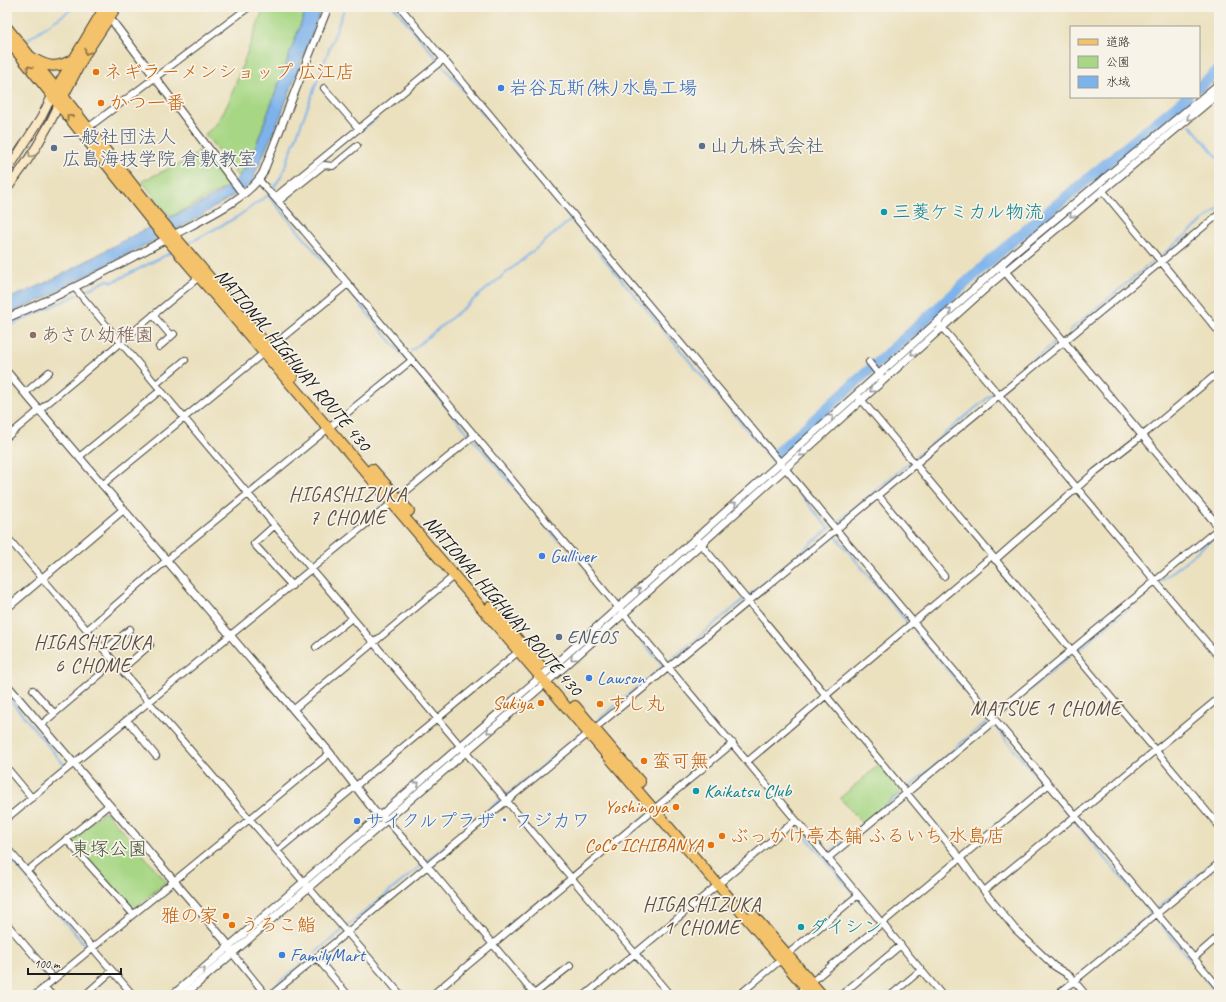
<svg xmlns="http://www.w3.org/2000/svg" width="1226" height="1002" font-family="Caveat,'Klee One',sans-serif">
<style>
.green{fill:#a7d785;stroke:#627a50}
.water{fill:#7db2eb;stroke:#4c6784}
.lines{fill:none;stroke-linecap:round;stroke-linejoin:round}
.stream{stroke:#7db2eb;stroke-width:2}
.river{stroke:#7db2eb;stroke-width:11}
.minor-casing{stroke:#3b3a34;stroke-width:8}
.tertiary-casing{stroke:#3b3a34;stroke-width:9}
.secondary-casing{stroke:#3b3a34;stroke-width:10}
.primary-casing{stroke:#3b3a34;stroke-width:11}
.trunk-casing{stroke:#3b3a34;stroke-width:12}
.minor{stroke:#fff;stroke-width:6}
.tertiary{stroke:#fff;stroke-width:7}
.secondary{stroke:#fae7c3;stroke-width:8}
.primary{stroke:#f3c26a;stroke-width:9}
.trunk{stroke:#f3c26a;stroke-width:10}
.oneway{stroke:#886f43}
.oneway2{stroke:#999}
.oneway3{stroke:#968c78}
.food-dot{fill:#e8710a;stroke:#f7f3e8;stroke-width:1.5}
.shop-dot{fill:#3f7fe0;stroke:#f7f3e8;stroke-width:1.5}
.service-dot{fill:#5c6f8a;stroke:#f7f3e8;stroke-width:1.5}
.culture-dot{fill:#0f9aa8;stroke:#f7f3e8;stroke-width:1.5}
.education-dot{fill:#8d6e63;stroke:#f7f3e8;stroke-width:1.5}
.labels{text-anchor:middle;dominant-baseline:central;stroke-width:3.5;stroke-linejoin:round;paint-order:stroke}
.food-label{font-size:19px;fill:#c56008;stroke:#f7f3e8;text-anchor:start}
.shop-label{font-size:19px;fill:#366cbe;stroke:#f7f3e8;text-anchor:start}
.service-label{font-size:19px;fill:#4e5e75;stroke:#f7f3e8;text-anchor:start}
.culture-label{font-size:19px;fill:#0d838f;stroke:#f7f3e8;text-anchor:start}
.education-label{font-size:19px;fill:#785e54;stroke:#f7f3e8;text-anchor:start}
.street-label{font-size:19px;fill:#1c1c1c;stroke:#f7f3e8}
.park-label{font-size:19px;fill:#46543c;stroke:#f7f3e8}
.neighbourhood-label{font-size:20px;letter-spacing:1px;fill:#5d4c41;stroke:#f7f3e8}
</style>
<rect width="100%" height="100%" fill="#f7f3e8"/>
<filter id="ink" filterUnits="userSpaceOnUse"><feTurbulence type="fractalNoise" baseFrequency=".025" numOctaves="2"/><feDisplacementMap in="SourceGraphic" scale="8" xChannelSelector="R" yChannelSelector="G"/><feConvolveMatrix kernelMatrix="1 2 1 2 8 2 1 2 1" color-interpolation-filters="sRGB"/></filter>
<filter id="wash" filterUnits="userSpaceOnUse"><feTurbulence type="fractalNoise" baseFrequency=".012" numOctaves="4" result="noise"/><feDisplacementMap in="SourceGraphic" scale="16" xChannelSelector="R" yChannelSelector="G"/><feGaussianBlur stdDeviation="0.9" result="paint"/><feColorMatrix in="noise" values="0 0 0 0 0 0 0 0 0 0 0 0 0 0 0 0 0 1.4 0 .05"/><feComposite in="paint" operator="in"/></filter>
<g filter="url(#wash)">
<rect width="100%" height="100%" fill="#ebe1bf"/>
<path class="green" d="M264 7H307L251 159 238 177 205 134 215 126 228 104Z
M201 149 229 186 170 217 142 181 188 160Z
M879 765 901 791 863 824 840 798Z
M104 812 107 813 165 880V883L134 909H131L72 841V837Z"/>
<path class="water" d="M307 7H322L281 115 254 176 256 177 249 186 192 221 68 285 44 299 7 314V299C56 282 99 252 146 229 172 215 207 204 230 185 239 178 245 169 251 159Z"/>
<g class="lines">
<path class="stream" d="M394 7 773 461
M28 39 75 7
M1175 107 1178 110
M1190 125 1219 159
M362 130 376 119
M271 192 282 175 345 7
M268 195 558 540
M187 244 237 217 268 195
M1162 255 1219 208
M83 292 108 280 113 282 174 251
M929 316 931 319
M7 327 77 295
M1069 331 1155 260
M411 351 572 219
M786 476 829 529
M833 533 908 623
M628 624 663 666
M915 631 991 721
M1077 651 1216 536
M666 670 720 734
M7 696 66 767
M997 717 1070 656
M597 721 1054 343
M993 724 1043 784
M908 788 990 719
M1048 789 1070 816
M1075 822 1153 915
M802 832 865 907
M831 851 900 794
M7 854 85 945
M1157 909 1219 858
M1156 918 1219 995
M1115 944 1151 914
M265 994 581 734"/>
<path class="river" d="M1199 87 1219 70
M777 453 1010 243 1187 97"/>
</g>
</g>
<g filter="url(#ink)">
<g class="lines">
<defs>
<path id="minor" d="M400 7 1219 988
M324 88 359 129
M89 127 249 7
M259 180 304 231 942 995
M1102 190 1219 332
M275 197 444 59
M279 201 324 165 333 166 357 146
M74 287 670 995
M153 315 171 336
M940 325 1219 657
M159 347 174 334
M869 362 881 377
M156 384 185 360
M25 393 49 372
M859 397 1219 826
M7 437 199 277
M79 457 161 390
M102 485 348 284
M878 495 944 576
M274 526 254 544 292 586
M7 537 401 995
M696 538 961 859 984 891 1015 929 1054 966 1070 976 1086 995
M995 560 1095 472 1148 431 1219 372
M87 630 167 560 412 360
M316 647 352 618
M105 650 130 629
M122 669 150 645
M33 690 54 713
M294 709 455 575
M992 716 1219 528
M127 720 156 756
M41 725 102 673
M748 761 992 556
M7 768 32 798
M7 818 475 435
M386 819 431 870 535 995
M66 839 133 914
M7 848 133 995
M277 851 518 652
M828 858 995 720
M27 871 109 805
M984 891 1219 698
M7 924 54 979
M232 953 266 995
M316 957 348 995
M1194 958 1219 936
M44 987 52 995
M534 994 570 966
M35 995 330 753
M85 995 112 971
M271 995 1219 214
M432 995 733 743
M585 995 796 820
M739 995 858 895
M796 995 1048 785
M841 995 901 945
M891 995 921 970
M1057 995 1219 863"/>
<path id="tertiary" d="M107 14 243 194
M1003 269 1219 527
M7 318C61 295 114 268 166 239 194 223 247 201 263 173L328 7
M7 372 330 753 375 812 384 818
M7 608 124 509
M7 685 226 942 231 951
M173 995 559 661 1013 254 1219 84
M184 995 564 667 994 281 1219 93"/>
<path id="secondary" d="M7 171 41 118 52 96
M7 189C28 162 47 132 61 100"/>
<path id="primary" d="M7 27 60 93
M7 40 52 96"/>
<path id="trunk" d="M105 7 52 96 154 224 812 995
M116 7 85 54 63 96 154 212 293 376
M31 57C46 67 56 69 72 60
M372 469 409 511
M490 607 540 665
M575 706 640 782
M753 915 822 995"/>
</defs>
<use href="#minor" class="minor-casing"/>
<use href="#tertiary" class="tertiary-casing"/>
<use href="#secondary" class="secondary-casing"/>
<use href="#primary" class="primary-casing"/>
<use href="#trunk" class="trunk-casing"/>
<use href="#minor" class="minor"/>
<use href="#tertiary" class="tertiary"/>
<use href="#secondary" class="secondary"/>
<use href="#primary" class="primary"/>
<use href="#trunk" class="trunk"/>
</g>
<defs><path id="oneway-chevron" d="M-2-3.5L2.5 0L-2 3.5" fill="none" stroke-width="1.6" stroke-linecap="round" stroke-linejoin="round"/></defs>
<g class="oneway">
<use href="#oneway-chevron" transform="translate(87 52) rotate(122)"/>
<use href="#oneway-chevron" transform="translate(29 68) rotate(-128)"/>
<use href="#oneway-chevron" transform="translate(69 117) rotate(-129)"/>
</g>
<g class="oneway2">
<use href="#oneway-chevron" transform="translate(1189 118) rotate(140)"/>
<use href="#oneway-chevron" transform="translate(1072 215) rotate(140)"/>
<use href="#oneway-chevron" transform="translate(949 311) rotate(-42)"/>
<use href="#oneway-chevron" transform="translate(913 353) rotate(138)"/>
<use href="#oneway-chevron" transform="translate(872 390) rotate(138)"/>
<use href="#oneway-chevron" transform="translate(831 417) rotate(-42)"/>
<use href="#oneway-chevron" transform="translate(801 454) rotate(138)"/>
<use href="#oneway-chevron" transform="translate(734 504) rotate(-42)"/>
<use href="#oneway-chevron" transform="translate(638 590) rotate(-42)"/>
<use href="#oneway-chevron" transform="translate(573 658) rotate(138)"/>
<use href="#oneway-chevron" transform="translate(489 731) rotate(139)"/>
<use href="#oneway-chevron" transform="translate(417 784) rotate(-41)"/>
<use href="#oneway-chevron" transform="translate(203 970) rotate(-41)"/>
</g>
<use class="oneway3" href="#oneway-chevron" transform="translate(31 155) rotate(122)"/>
</g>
<g class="food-dot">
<circle cx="96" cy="72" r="4"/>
<circle cx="101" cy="103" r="4"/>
<circle cx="541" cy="703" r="4"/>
<circle cx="600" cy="704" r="4"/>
<circle cx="644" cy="761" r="4"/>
<circle cx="676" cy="807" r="4"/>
<circle cx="722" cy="836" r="4"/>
<circle cx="711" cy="845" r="4"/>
<circle cx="226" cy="916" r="4"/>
<circle cx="232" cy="925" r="4"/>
</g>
<g class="shop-dot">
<circle cx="501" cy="88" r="4"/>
<circle cx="542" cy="556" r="4"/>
<circle cx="589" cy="678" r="4"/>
<circle cx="357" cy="821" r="4"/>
<circle cx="282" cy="955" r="4"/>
</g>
<g class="service-dot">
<circle cx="702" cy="146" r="4"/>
<circle cx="54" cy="148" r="4"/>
<circle cx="559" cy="637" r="4"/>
</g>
<g class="culture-dot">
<circle cx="884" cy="212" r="4"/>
<circle cx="696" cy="791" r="4"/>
<circle cx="801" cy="927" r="4"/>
</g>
<circle class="education-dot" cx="33" cy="335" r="4"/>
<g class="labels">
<g class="food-label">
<text x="104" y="72">ネギラーメンショップ 広江店</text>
<text x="109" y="103">かつ一番</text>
<text x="533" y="703" text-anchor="end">Sukiya</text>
<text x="608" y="704">すし丸</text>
<text x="652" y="761">蛮可無</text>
<text x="668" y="807" text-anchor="end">Yoshinoya</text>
<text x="730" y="836">ぶっかけ亭本舗 ふるいち 水島店</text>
<text x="703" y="845" text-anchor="end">CoCo ICHIBANYA</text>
<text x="218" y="916" text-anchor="end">雅の家</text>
<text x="240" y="925">うろこ鮨</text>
</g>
<g class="shop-label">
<text x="509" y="88">岩谷瓦斯(株) 水島工場</text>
<text x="550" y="556">Gulliver</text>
<text x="597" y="678">Lawson</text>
<text x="365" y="821">サイクルプラザ・フジカワ</text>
<text x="290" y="955">FamilyMart</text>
</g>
<g class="service-label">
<text x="62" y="137">一般社団法人<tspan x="62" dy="22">広島海技学院 倉敷教室</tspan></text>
<text x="710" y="146">山九株式会社</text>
<text x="567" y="637">ENEOS</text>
</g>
<g class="culture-label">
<text x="892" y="212">三菱ケミカル物流</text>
<text x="704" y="791">Kaikatsu Club</text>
<text x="809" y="927">ダイシン</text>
</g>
<g class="education-label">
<text x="41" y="335">あさひ幼稚園</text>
</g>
<g class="street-label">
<text transform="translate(293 360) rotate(50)">NATIONAL HIGHWAY ROUTE 430</text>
<text transform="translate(503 606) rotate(49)">NATIONAL HIGHWAY ROUTE 430</text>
</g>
<g class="park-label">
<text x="109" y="849">東塚公園</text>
</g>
<g class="neighbourhood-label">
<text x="348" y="494">HIGASHIZUKA<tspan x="348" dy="23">7 CHOME</tspan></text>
<text x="93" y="642">HIGASHIZUKA<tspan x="93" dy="23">6 CHOME</tspan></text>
<text x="1046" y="708">MATSUE 1 CHOME</text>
<text x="702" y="904">HIGASHIZUKA<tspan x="702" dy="23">1 CHOME</tspan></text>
</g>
</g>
<rect width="1226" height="1002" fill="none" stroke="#f7f3e8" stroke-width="24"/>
<rect x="1070" y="26" width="130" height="72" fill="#f7f3e8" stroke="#9f9d96"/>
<rect x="1078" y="39" width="20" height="6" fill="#f3c26a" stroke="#9f9d96"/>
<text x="1106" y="46" font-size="12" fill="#1c1c1c">道路</text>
<rect x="1078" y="56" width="20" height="12" fill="#a7d785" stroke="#9f9d96"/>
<text x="1106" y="66" font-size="12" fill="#1c1c1c">公園</text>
<rect x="1078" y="76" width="20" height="12" fill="#7db2eb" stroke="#9f9d96"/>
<text x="1106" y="86" font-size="12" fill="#1c1c1c">水域</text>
<path d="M28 968v6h93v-6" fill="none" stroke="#1c1c1c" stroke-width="2"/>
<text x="34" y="968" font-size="12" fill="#1c1c1c" stroke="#f7f3e8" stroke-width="3" paint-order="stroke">100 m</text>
</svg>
